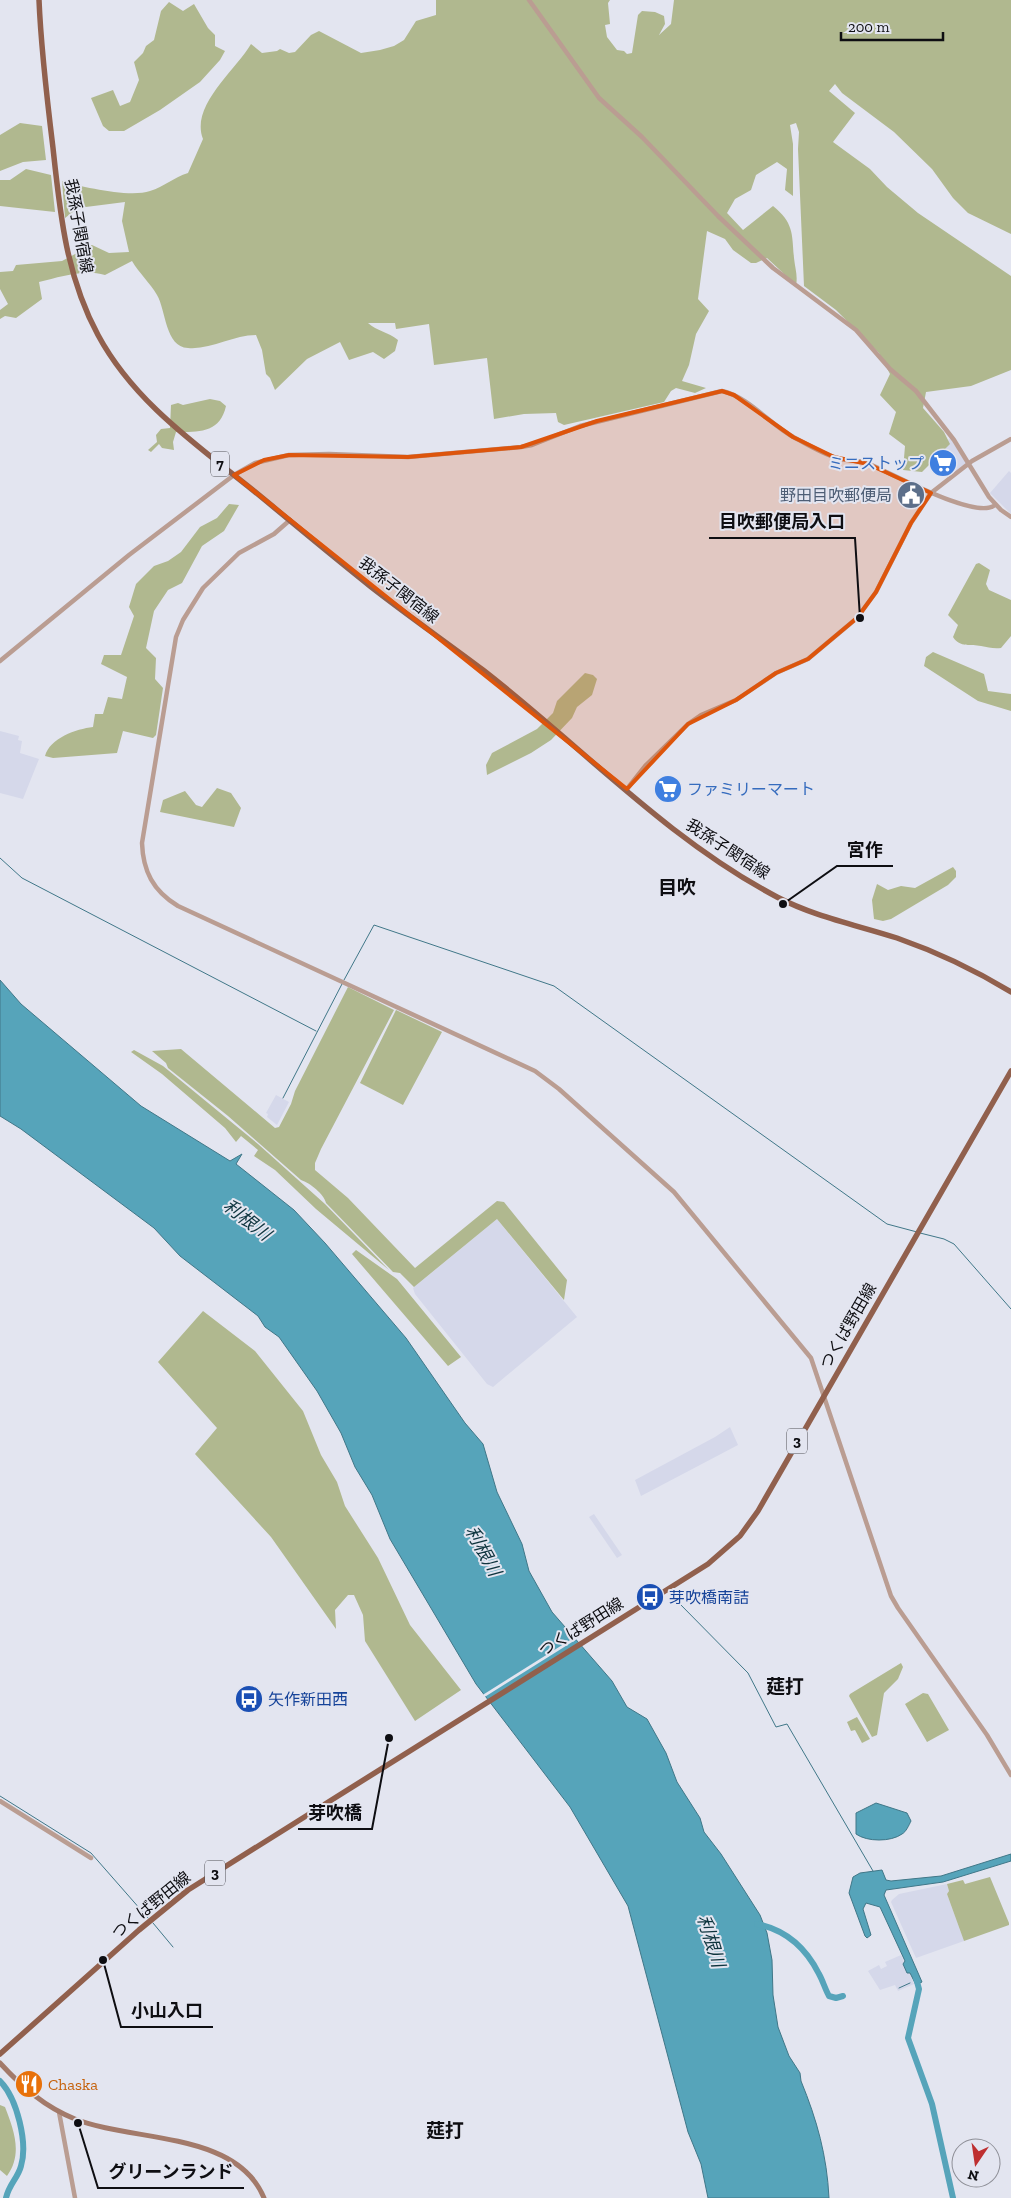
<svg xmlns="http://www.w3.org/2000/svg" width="1011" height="2198" font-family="'Zilla Slab','Noto Sans JP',serif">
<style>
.built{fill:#d5d8ea}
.green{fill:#b0b88f}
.water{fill:#56a4ba;stroke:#407788}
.pier{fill:#e3e5f0}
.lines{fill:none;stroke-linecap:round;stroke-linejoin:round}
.stream{stroke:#407788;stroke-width:1}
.river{stroke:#56a4ba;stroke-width:6}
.tertiary{stroke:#ba9d92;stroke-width:4.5}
.secondary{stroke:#a37a6a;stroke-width:5}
.primary{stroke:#91604d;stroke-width:5.5}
.marked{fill:#dd550c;fill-opacity:0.2;stroke:#dd550c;stroke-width:4;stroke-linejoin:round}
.labels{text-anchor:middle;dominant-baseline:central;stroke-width:4;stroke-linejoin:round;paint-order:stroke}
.shield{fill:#e3e5f0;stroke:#4e4e55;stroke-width:1}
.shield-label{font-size:15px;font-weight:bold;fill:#0e0e12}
.street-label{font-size:16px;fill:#0e0e12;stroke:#e3e5f0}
.shop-label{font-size:16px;fill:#366cbe;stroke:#e3e5f0;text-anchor:end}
.service-label{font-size:16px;fill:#4e5e75;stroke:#e3e5f0;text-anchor:end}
.transit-label{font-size:16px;fill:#164399;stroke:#e3e5f0;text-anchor:start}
.food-label{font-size:16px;fill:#c56008;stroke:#e3e5f0;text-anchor:start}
.water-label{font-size:18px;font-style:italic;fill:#0e343e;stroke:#e3e5f0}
.quarter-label{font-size:19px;font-weight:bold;fill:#0e0e12;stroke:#e3e5f0}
.leader{fill:none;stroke:#0e0e12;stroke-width:2}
.callout-dot{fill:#0e0e12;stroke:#e3e5f0;stroke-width:2}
.callout-label{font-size:18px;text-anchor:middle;font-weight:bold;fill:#0e0e12;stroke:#e3e5f0;stroke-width:4;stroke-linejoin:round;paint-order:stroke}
</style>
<rect width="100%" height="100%" fill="#e3e5f0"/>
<path class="built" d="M950 438 966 462V465L949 477 937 461 942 458 936 452Z
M1009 471 1011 473V514L990 493Z
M0 731 19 736 18 740 22 741 20 753 39 759 23 799 0 793Z
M276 1095 289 1102 277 1125 267 1117 268 1114 266 1113Z
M497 1219 577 1317 493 1387 487 1384 415 1294 413 1288Z
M730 1427 738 1445 641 1496 635 1480 715 1437Z
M594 1514 622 1555 617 1558 589 1517Z
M947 1884 949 1891 947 1894 964 1941 916 1958 891 1902 892 1900 899 1894Z
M901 1955 914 1984 898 1991 895 1985 880 1990 868 1971 879 1965 881 1969 887 1966 885 1962Z"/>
<path class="green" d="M436 0H610L608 3 610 24 605 25 607 37 617 50 624 51 627 54 632 53 638 15 642 11 655 12 664 16 665 24 659 35 671 24 674 0H1011V234L968 213 953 198 932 169 894 132 842 93 835 84 829 91 855 113 833 142 870 169 887 187 918 213 1011 276V370L971 386 926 392 923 408 944 432 950 444 922 472 903 470 905 446 889 434 896 412 880 395 890 374 879 353 836 310 804 286 798 149 799 132 796 123 790 125 793 144V196L785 190 787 169 777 162 756 175 751 190 735 199 727 213 743 230 773 206C794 223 792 234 794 258 795 268 798 276 796 285L767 258 756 263H751L733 250 725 239 707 231 698 299 709 311 696 334 689 365 682 381 706 388 695 393 676 388 671 391 664 402 564 425 558 422 556 413 524 414 494 419 487 358 434 365 429 324 396 329 395 323H368C377 331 388 332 398 340L395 351 384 359 373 352 349 360 340 342 307 359 275 390 270 378 266 374 262 350 256 335C233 335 211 350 188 348 165 347 166 310 157 295 150 283 139 273 132 261L105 275C83 269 61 277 39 282L42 299 16 318 5 316 0 319V310L8 304 0 289V272L13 271 16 265 62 261 92 245 109 253 129 252 122 221 125 202 78 208 65 218 62 181C82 187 130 198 150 191 164 187 174 177 188 173L203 139C190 106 235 71 251 44L262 53 277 51 280 49 289 53 295 52 311 35 319 31 361 53 380 50 394 46 404 40 416 21 436 15Z
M169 2 183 11 194 4 208 28 215 35V46L225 51 220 60 200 82 160 110 124 131H109L103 126 91 98 113 90 120 106 130 102 139 80 134 62 143 53 146 46 154 40 161 11Z
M20 123 42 126 46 160 23 162 0 171V135Z
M26 169 51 175 55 212 0 206V180H10Z
M210 399 220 401 226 406C220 433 199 432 176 432L173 442 174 450 162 448 159 444 151 452 148 450 157 442 156 435 161 429 170 428 171 405 178 403 183 405Z
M229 504 239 505 224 531 202 546 182 583 168 590 154 611 146 648 156 658 155 679 163 688 156 735 153 738 123 731 117 753 53 758 45 756C50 738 76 729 93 727L95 714H103L108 697 122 699 127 677 101 664 104 655H121L134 616 129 607 136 584 154 566 168 561 181 552 200 527 217 518Z
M979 563 990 570 986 584 989 590 1011 600V636L1001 648C993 649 988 647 981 646 971 644 960 648 953 637L958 625 948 615 976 564Z
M933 652 984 674 988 691 1011 694V711L978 701 924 666 926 657Z
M585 673 593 675 597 679 592 695 577 707 572 718 551 740 531 753 487 775 486 765 492 753 537 729 553 713 557 701Z
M217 788 231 793 241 808 234 827 160 812 163 800 185 791 196 805 202 807Z
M953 867 956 871V877L948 885 891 919 883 921 874 919 872 900 877 884 888 890 901 886 915 888Z
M348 987 394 1010 321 1149 315 1163V1170L348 1198 415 1268 497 1201 504 1202 567 1280 564 1300 497 1219 414 1287 400 1273 393 1272 326 1203C324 1194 310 1183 301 1180L228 1116 168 1068 166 1063 152 1051 181 1049 275 1128 279 1127 291 1104 295 1091Z
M396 1010 442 1032 403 1105 360 1083Z
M134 1050 163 1066 258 1144 325 1204 389 1270 316 1209 275 1170 254 1156 258 1150 241 1136 236 1142 225 1128 162 1074 131 1052Z
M356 1250 397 1279 461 1357 448 1366 352 1254Z
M203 1311 255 1351 303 1411 321 1455 337 1482 345 1506 378 1558 410 1625 461 1690 415 1721 365 1641 363 1615 354 1595H348L335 1610 336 1629 271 1537 195 1454 217 1428 158 1362Z
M901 1663 903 1667 898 1679 884 1693 877 1735 872 1737 849 1696 850 1694Z
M923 1693 928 1694 949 1730 927 1742 905 1704Z
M857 1717 870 1739 862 1743 855 1730 851 1731 847 1722Z
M990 1877 1009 1923V1925L964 1941 947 1894 949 1891 947 1884 963 1880 965 1884Z
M0 2105 5 2107C14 2130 23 2154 7 2176L0 2170Z"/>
<path class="water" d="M0 980 21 1004 141 1106 230 1161 242 1154 236 1164 294 1210 325 1243 406 1338 465 1423 483 1444 497 1492 522 1544 529 1571 552 1612 612 1681 627 1707 647 1719 666 1753 677 1782 700 1818 704 1832 721 1854 760 1915 767 1933 772 1960 773 1995 778 2027 789 2056 800 2073 801 2081C817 2120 827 2156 829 2198H708L701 2164 688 2132 628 1906 570 1807 476 1684 390 1539 372 1495 355 1467 341 1433 317 1391 279 1337 265 1327 258 1316 180 1256 154 1228 21 1129 0 1116Z
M876 1803 907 1813 911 1821C909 1825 906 1832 902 1834 891 1842 867 1842 856 1834V1813Z
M1011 1854V1861L943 1882 886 1890 884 1895 922 1982 916 1985 910 1973H907L903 1964 905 1961 880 1907 866 1903 863 1909 871 1935 867 1938 865 1936 849 1893 853 1877 860 1873 882 1870 886 1880 891 1881 941 1876Z"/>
<path class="pier" d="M575 1637 577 1639 483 1698 481 1696Z"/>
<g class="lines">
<path class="stream" d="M0 858 22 878 316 1031
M344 980 374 925 554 986 887 1224 917 1232
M283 1098 342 984
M920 1233 944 1239 954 1244 1011 1309
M678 1602 748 1673 776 1727 787 1724 873 1871
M0 1796 91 1853 148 1918
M153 1923 173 1947
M899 1988 910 1983"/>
<path class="river" d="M757 1924C786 1930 806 1948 819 1974 823 1981 825 1989 829 1996L836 1998 843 1996
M916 1978 919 1989 908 2038 932 2104 953 2198
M0 2081C17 2098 28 2143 21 2166 18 2178 9 2184 6 2198"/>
<path class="tertiary" d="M529 0 599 98 642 137 718 216 773 268 856 330 890 369 916 391 954 440 989 497 1001 510 1011 517
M290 520 274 534 239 553 203 588 183 620 176 637 142 843C143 871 153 891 178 906L535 1071 559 1089 674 1192 811 1358 891 1596 898 1608 987 1735 1011 1775
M0 661 129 555 234 475 255 463 289 455 329 454 408 457 521 447 532 445 580 426 722 391C749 397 770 425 795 438 809 445 826 456 841 459 849 461 858 460 867 463 890 472 976 521 995 505
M627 789 646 765 688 724 701 715 736 700 776 673 808 659 857 618 876 592 911 523 931 493 972 461 1011 439
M0 1801 91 1858
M59 2112 75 2198"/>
<path class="secondary" d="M0 2063C22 2087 45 2107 75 2119 133 2142 237 2131 264 2198"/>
<path class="primary" d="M39 0C41 50 47 99 53 148 60 213 66 276 98 335 134 402 197 445 254 491 293 523 331 555 370 586 407 615 446 642 483 670 581 746 667 839 777 897 815 917 857 925 897 938 937 952 975 970 1011 992
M0 2054 139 1930 188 1890 708 1564 740 1536 758 1511 1011 1071"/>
</g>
<path class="marked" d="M722 391 734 395 793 437 834 457 868 464 931 493 911 523 876 592 857 618 808 659 776 673 736 700 688 724 627 789 234 475 264 460 289 455 408 457 521 447 597 421Z"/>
<defs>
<symbol id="supermarket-disc" viewBox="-11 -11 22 22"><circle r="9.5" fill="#3f7fe0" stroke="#e3e5f0"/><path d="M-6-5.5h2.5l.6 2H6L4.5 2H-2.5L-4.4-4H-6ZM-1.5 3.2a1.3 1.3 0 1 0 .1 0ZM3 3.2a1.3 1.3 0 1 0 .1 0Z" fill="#fff"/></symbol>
<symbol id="civic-disc" viewBox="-11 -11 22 22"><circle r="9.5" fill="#5c6f8a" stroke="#e3e5f0"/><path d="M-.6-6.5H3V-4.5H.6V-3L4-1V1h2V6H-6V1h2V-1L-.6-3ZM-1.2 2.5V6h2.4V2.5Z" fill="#fff"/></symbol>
<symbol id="bus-disc" viewBox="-11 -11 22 22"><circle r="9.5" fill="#1a4fb4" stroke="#e3e5f0"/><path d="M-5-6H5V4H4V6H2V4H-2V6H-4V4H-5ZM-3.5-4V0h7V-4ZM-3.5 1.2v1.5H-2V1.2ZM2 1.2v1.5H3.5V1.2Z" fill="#fff"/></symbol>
<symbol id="restaurant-disc" viewBox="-11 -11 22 22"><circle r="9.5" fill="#e8710a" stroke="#e3e5f0"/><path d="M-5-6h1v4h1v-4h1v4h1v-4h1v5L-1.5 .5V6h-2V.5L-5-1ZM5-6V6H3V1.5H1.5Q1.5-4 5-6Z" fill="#fff"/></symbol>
</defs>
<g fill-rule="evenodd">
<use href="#supermarket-disc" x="927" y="447" width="32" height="32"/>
<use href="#civic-disc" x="895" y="479" width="32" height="32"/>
<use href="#supermarket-disc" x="652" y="773" width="32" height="32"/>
<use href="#bus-disc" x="634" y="1581" width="32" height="32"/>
<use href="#bus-disc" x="233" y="1683" width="32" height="32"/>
<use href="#restaurant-disc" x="13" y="2068" width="32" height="32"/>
</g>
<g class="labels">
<g class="shield">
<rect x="211" y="451.5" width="18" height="25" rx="4"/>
<rect x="787" y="1428.5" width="20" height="25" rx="4"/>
<rect x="205" y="1860.5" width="20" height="25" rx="4"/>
</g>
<g class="shield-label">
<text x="220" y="464">7</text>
<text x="797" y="1441">3</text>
<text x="215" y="1873">3</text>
</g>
<g class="street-label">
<text transform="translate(79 226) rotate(80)">我孫子関宿線</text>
<text transform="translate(399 590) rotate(38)">我孫子関宿線</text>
<text transform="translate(728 849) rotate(33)">我孫子関宿線</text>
<text transform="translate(848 1326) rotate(-60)">つくば野田線</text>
<text transform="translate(581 1627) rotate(-32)">つくば野田線</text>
<text transform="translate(151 1905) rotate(-39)">つくば野田線</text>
</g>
<g class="shop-label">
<text x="924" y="463">ミニストップ</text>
<text x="687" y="789" text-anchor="start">ファミリーマート</text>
</g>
<g class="service-label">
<text x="892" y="495">野田目吹郵便局</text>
</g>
<g class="transit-label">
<text x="669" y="1597">芽吹橋南詰</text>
<text x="268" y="1699">矢作新田西</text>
</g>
<g class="food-label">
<text x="48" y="2084">Chaska</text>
</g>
<g class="water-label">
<text transform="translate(247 1220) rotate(38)">利根川</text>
<text transform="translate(483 1551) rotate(61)">利根川</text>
<text transform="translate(711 1941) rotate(73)">利根川</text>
</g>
<g class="quarter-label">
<text x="677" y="887">目吹</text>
<text x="785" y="1686">莚打</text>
<text x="445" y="2130">莚打</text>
</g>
</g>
<path class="leader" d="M860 618L855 538H709M783 904L837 866H893M389 1738L372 1829H298M103 1960L121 2027H213M78 2123L98 2188H244"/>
<g class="callout-dot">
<circle cx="860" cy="618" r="5"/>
<circle cx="783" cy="904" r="5"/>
<circle cx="389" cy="1738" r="5"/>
<circle cx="103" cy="1960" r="5"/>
<circle cx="78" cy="2123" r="5"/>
</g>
<g class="callout-label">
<text x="782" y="528">目吹郵便局入口</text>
<text x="865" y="856">宮作</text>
<text x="335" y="1819">芽吹橋</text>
<text x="167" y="2017">小山入口</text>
<text x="171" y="2178">グリーンランド</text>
</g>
<g transform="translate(976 2163) rotate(193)"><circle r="24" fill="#e3e5f0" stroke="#8e8f97"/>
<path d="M0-4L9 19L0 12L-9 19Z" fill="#be2f30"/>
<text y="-8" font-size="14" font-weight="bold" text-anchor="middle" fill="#0e0e12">N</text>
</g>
<path d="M841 32v8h102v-8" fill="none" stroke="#0e0e12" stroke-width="2.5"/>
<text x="848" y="32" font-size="15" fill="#0e0e12" stroke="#e3e5f0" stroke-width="4" paint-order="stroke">200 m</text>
</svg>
